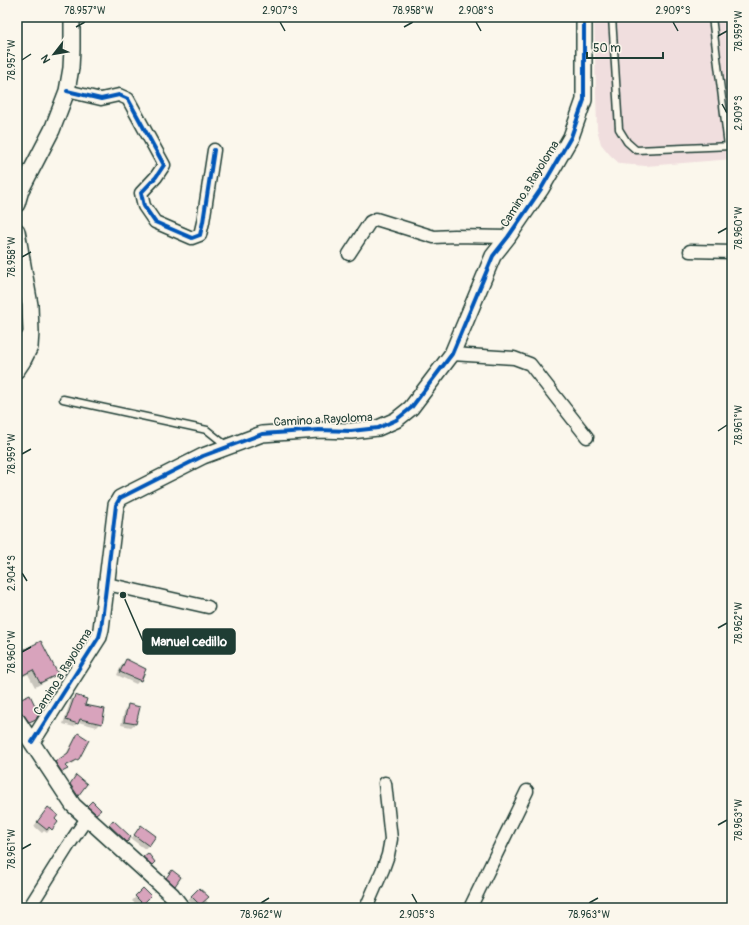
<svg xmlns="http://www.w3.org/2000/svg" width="749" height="925" font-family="Pangolin,sans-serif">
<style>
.built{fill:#f0dede}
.shadow{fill:#0003}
.building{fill:#d8a3bc;stroke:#1f3d34}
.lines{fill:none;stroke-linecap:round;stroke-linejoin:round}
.service-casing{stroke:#1f3d34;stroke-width:9}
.minor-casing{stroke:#1f3d34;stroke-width:15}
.tertiary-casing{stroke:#1f3d34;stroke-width:18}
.service{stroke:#fbf7ec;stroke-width:6}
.minor{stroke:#fbf7ec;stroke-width:12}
.tertiary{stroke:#fbf7ec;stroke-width:15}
.cycleway-casing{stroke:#fbf7ec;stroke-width:6}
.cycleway{stroke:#0057b8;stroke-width:4}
.ticks{fill:none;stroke:#1f3d34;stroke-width:1.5}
.labels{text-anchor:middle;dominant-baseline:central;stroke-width:3;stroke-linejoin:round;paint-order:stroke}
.street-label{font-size:12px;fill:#1f3d34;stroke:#fbf7ec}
.leader{fill:none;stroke:#1f3d34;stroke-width:1.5}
.callout-dot{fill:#1f3d34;stroke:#fbf7ec;stroke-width:1.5}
.callout{fill:#1f3d34;stroke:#1f3d34;stroke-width:1.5}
.callout-label{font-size:13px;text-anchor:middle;font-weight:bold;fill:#fff}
.neatline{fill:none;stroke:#1f3d34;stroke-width:1.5}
.ticks-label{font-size:10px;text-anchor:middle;fill:#1f3d34}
</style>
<rect width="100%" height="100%" fill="#fbf7ec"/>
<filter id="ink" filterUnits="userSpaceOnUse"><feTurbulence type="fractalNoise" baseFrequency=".025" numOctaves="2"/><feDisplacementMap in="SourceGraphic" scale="8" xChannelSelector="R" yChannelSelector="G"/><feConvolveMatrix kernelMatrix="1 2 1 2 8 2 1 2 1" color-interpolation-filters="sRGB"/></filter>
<g filter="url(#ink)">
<path class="built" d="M594 17H732V159L646 166 620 164 610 155 601 144 597 129Z"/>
<path class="shadow" d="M17 654 57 674 52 678 35 687 28 674 17 680Z
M126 661 140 680 136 684 117 675 122 664Z
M75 696 101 723 97 727 78 722 74 727 63 724 71 700Z
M17 702 35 719 31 723 25 726 17 716Z
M129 706 135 724 131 727 121 725 125 709Z
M78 735V758L74 763 65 767 66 769 58 775 52 766 65 756 75 738Z
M73 780 78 795 74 798 67 788Z
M92 803 99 810 92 817 84 810Z
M45 812 56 822 47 833 44 831 42 833 34 826Z
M113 821 131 839 141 827 148 845 145 849 130 838 123 845 106 829Z
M148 854 154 862 150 866 142 859Z
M172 871 174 885 171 889 163 882Z
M143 889 150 896 139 907 132 901Z
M199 889 205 899 212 908H196L188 900Z
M234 902 238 908H226Z"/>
<path class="building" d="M41 641 58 674 40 683 33 670 17 678V653Z
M126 659 146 669 141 681 120 672Z
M30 695 39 714 36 719 29 722 24 715 21 712 19 711 17 708V701Z
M75 695 87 699 85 705 105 709 102 724 80 719 78 724 66 720Z
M128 704 140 707 136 724 124 722Z
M78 733 89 740 79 759 65 766 68 769 62 772 55 762 68 753Z
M76 775 87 784 78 796 70 784Z
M92 801 101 810 96 814 87 806Z
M48 807 58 815 55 819 58 822 52 830 49 827 47 830 37 822Z
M113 820 131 837 127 842 109 825Z
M141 825 156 836 149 846 134 835Z
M148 853 155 862 152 865 143 857Z
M172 870 181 877 175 886 166 878Z
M143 888 151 896 143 904 135 896Z
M199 888 209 897 200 905 191 896Z"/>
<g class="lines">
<defs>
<path id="service" d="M612 17 619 129 627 142 636 150 732 146
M712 17 728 146
M63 399 207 430 227 446"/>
<path id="minor" d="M67 91 101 99 119 95 128 99 164 165 156 177 141 193 144 206 155 222 192 238 200 235 203 222 214 150
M690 251 732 252
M349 254 370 222 376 219 434 237 454 236 508 237
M17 351 31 332
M452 354 514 358 530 364 587 437
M107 584 208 607
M29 908 68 846 87 818
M366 908 383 869 388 855 391 839 385 783
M470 908 527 791"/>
<path id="tertiary" d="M17 204 21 190 52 130 67 91 71 68 72 49V17
M17 231 30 305 31 332 30 347 23 361 17 370
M17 720 73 805 172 895 182 908
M32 742 99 637 101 629 116 505 120 498 203 456 262 434 319 430 351 431 378 428 396 420 411 408 452 354 493 256 508 237 541 189 571 137 584 100V17"/>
</defs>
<use href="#service" class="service-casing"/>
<use href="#minor" class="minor-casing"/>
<use href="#tertiary" class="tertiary-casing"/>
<use href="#service" class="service"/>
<use href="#minor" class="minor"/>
<use href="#tertiary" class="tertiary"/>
<defs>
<path id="cycleway" d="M67 91 101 99 119 95 128 99 164 165 156 177 141 193 144 206 155 222 192 238 200 235 203 222 214 150
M32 742 99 637 101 629 116 505 120 498 203 456 262 434 319 430 351 431 378 428 396 420 411 408 452 354 493 256 508 237 541 189 571 137 584 100V17"/>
</defs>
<use href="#cycleway" class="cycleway-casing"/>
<use href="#cycleway" class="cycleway"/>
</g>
</g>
<path class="ticks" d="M280 22 285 31M476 22 481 31M673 22 678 31M76 27 85 22M404 27 413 22M718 36 727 31M22 60 31 54M722 104 727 113M718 233 727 228M22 257 31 252M718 431 727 425M22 454 31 449M22 573 27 581M718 628 727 623M22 652 31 647M718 825 727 820M22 849 31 844M412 894 417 903M261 903 269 898M589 903 598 898"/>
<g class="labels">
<g class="street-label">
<text transform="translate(530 184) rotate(-58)">Camino a Rayoloma</text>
<text transform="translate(323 420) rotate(-3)">Camino a Rayoloma</text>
<text transform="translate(63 672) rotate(-58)">Camino a Rayoloma</text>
</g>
</g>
<path class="leader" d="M123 595L143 641"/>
<circle class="callout-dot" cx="123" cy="595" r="4"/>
<rect class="callout" x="143" y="629" width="92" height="25" rx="4"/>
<g class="callout-label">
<text x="189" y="646">Manuel cedillo</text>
</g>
<rect width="749" height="925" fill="none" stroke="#fbf7ec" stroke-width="44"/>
<g transform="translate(54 54) rotate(239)" stroke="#fbf7ec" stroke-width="3" paint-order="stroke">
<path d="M0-3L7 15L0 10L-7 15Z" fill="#1f3d34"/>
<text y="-6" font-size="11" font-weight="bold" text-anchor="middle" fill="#1f3d34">N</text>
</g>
<path d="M587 52v6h76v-6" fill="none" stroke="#1f3d34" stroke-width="2"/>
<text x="593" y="52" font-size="12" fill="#1f3d34" stroke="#fbf7ec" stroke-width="3" paint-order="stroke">50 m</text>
<rect x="22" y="22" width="705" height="881" class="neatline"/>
<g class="ticks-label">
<text x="85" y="14">78.957°W</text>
<text x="280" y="14">2.907°S</text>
<text x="413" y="14">78.958°W</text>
<text x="476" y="14">2.908°S</text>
<text x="673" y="14">2.909°S</text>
<text transform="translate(738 31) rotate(-90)" y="4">78.959°W</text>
<text transform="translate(11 60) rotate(-90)" y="4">78.957°W</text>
<text transform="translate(738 113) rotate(-90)" y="4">2.909°S</text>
<text transform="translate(738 228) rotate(-90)" y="4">78.960°W</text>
<text transform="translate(11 257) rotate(-90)" y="4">78.958°W</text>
<text transform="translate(738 425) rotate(-90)" y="4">78.961°W</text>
<text transform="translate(11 454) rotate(-90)" y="4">78.959°W</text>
<text transform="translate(11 573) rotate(-90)" y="4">2.904°S</text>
<text transform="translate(738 623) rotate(-90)" y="4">78.962°W</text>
<text transform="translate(11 652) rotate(-90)" y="4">78.960°W</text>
<text transform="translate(738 820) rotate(-90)" y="4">78.963°W</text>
<text transform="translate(11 849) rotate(-90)" y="4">78.961°W</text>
<text x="261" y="918">78.962°W</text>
<text x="417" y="918">2.905°S</text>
<text x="589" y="918">78.963°W</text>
</g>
</svg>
